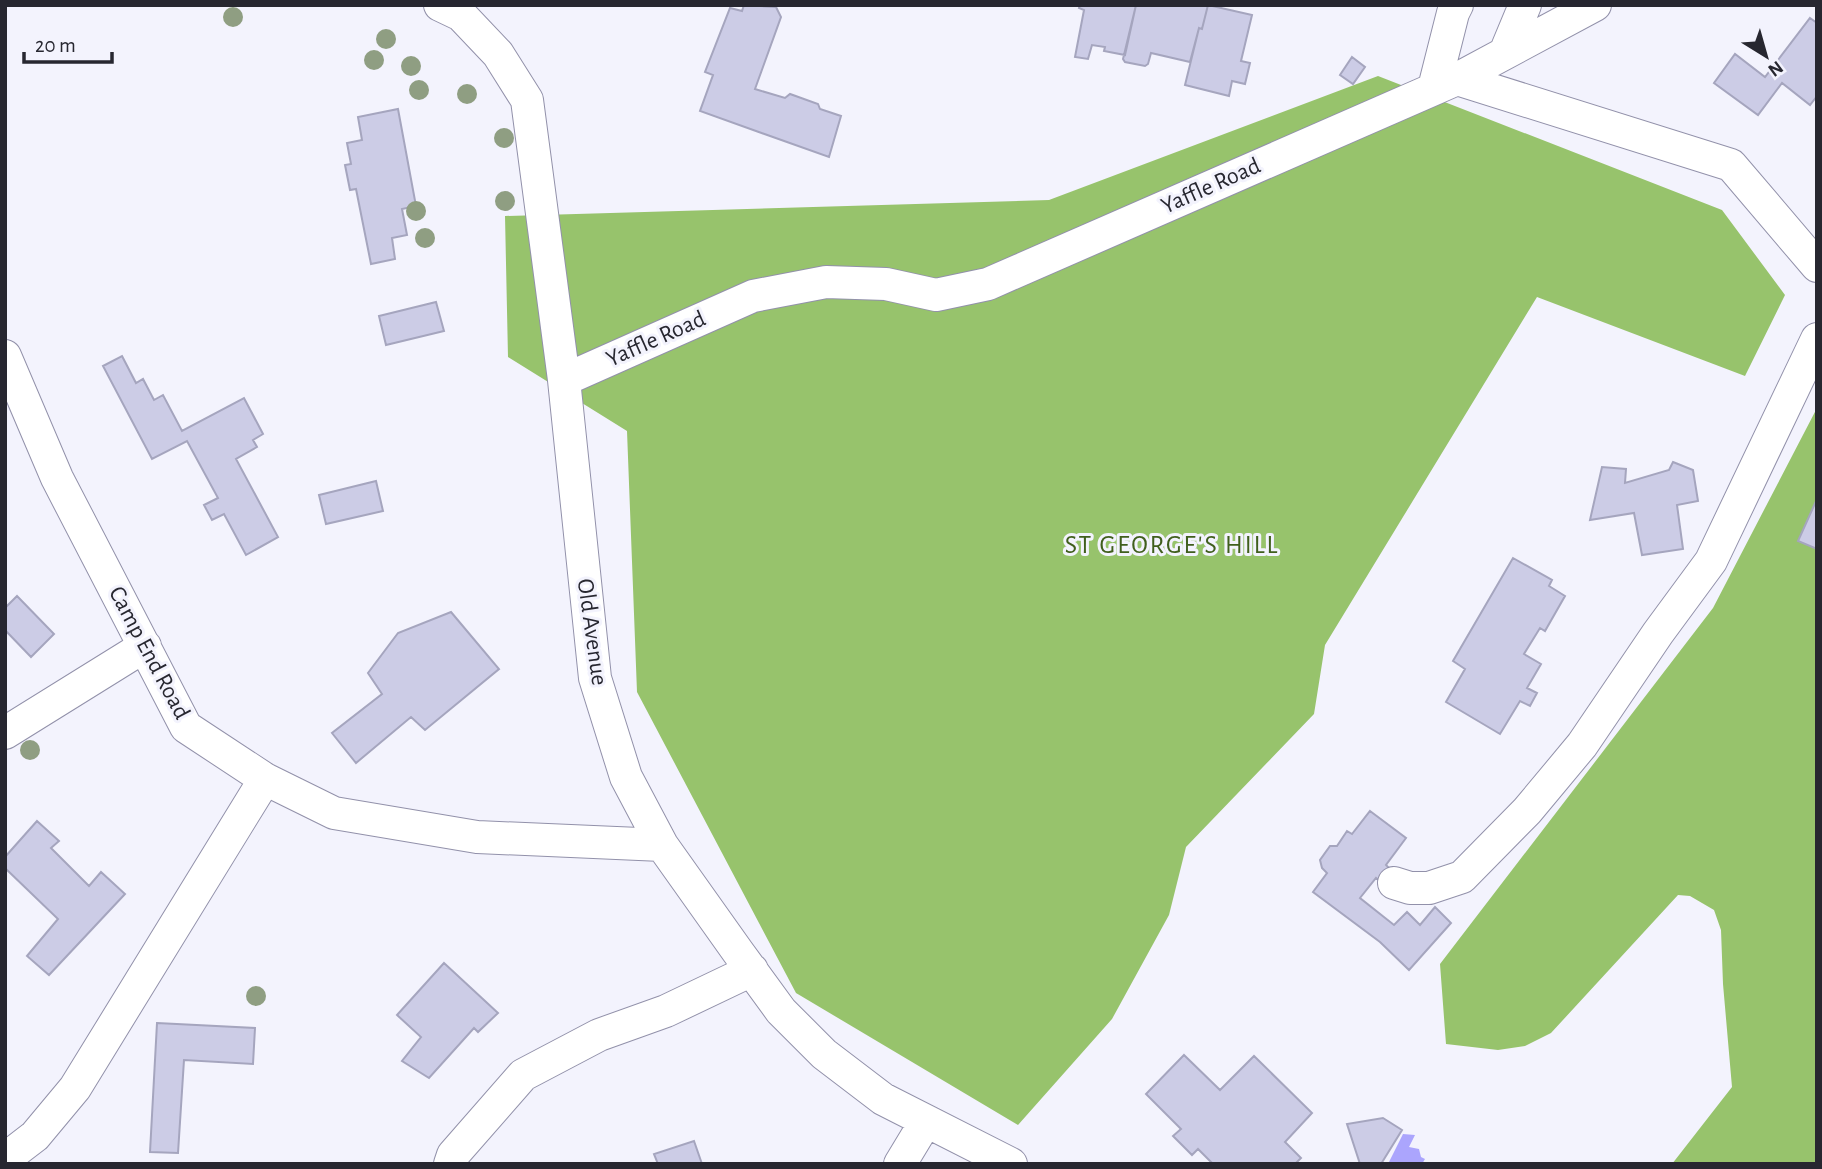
<svg xmlns="http://www.w3.org/2000/svg" width="1822" height="1169" font-family="'Alegreya Sans',sans-serif">
<style>
.forest{fill:#97c36c}
.water{fill:#aba5fd}
.building{fill:#cccce6;stroke:#a5a5be;stroke-width:2}
.lines{fill:none;stroke-linecap:round;stroke-linejoin:round}
.minor-casing{stroke:#9291aa;stroke-width:34}
.minor{stroke:#fff;stroke-width:32}
.tree{fill:#8f9e82}
.labels{text-anchor:middle;dominant-baseline:central;stroke-width:6;stroke-linejoin:round;paint-order:stroke}
.street-label{font-size:24px;fill:#272730;stroke:#f3f3fd}
.neighbourhood-label{font-size:26px;letter-spacing:2px;fill:#405f1d;stroke:#f3f3fd}
</style>
<rect width="100%" height="100%" fill="#f3f3fd"/>
<path class="forest" d="M1378 76 1722 210 1785 295 1745 376 1537 297 1325 645 1314 714 1186 847 1169 915 1112 1019 1018 1125 796 993 637 692 627 431 508 357 505 216 1049 200Z
M1817 408V1164H1672L1732 1087 1723 984 1721 930 1714 910 1690 896 1678 895 1551 1033 1525 1046 1498 1050 1446 1044 1440 964 1713 608Z"/>
<path class="water" d="M1403 1134 1415 1135 1409 1147 1419 1149 1421 1157 1425 1159 1422 1164H1388Z"/>
<path class="building" d="M744 5 776 7 781 17 755 89 785 98 790 94 818 104 820 109 841 116 829 157 700 111 713 75 705 72 730 8 742 11Z
M1080 5H1136L1125 55 1104 51 1105 47 1092 45 1088 59 1075 57 1084 10 1079 8Z
M1136 5H1208L1202 29 1199 28 1190 62 1151 53 1148 64 1145 66 1125 62 1123 59Z
M1208 5 1252 15 1241 61 1250 63 1245 84 1232 81 1229 96 1185 85 1199 28 1202 29Z
M1810 18 1817 23V96L1810 105 1782 83 1758 115 1714 83 1735 54 1765 77Z
M1352 57 1365 67 1353 84 1340 75Z
M398 109 416 206 402 209 407 235 392 238 395 259 371 264 356 189 350 190 345 165 351 164 347 143 362 140 358 117Z
M436 302 444 331 386 345 379 316Z
M122 356 136 383 143 379 154 400 163 395 182 431 244 398 263 434 253 440 257 447 236 459 278 537 246 555 224 514 212 520 204 505 218 498 187 441 152 459 103 366Z
M1673 462 1693 470 1698 501 1677 505 1683 549 1642 555 1634 513 1590 520 1602 467 1626 469 1625 483 1669 470Z
M376 481 383 511 326 524 319 495Z
M1817 499V549L1798 541Z
M1513 558 1552 580 1549 586 1565 596 1545 631 1540 628 1524 654 1541 664 1527 688 1537 693 1530 706 1520 701 1500 734 1446 702 1465 669 1453 661Z
M17 596 54 634 31 657 5 630V608Z
M451 612 499 669 425 730 411 717 356 763 332 733 382 694 368 673 398 633Z
M1370 811 1406 838 1386 865 1389 868 1380 881 1376 878 1360 898 1394 925 1407 912 1420 925 1435 907 1451 923 1409 970 1380 942 1313 892 1327 873 1322 868 1320 860 1330 846H1337L1347 831 1352 834Z
M37 821 59 841 51 848 89 886 101 872 125 894 49 975 27 956 58 919 5 868V857Z
M444 963 498 1013 478 1032 474 1028 429 1078 402 1061 421 1037 397 1015Z
M157 1023 255 1028 253 1064 184 1060 178 1153 150 1152Z
M1184 1055 1220 1090 1254 1056 1312 1113 1285 1142 1301 1158 1295 1164H1213L1198 1149 1192 1155 1173 1136 1181 1129 1146 1094Z
M1383 1118 1402 1130 1381 1164H1360L1347 1124Z
M694 1141 702 1164H658L654 1154Z"/>
<g class="lines">
<defs>
<path id="minor" d="M440 5 461 15 498 54 527 100 564 380 595 678 626 777 662 845 738 952 781 1011 824 1054 883 1099 1011 1164
M1505 53 1525 5
M1457 79 1595 5
M1434 88 1453 13 1457 5
M5 356 57 478 186 727 265 779 334 813 477 837 662 845
M564 380 753 296 826 282 886 284 936 295 988 284 1457 79 1731 165 1817 266
M5 733 145 646
M1394 883 1410 888H1429L1462 877 1527 811 1582 745 1658 633 1711 561 1817 339
M5 1159 35 1136 75 1088 265 779
M450 1164 453 1155 523 1075 599 1035 666 1011 752 970
M900 1164 926 1121"/>
</defs>
<use href="#minor" class="minor-casing"/>
<use href="#minor" class="minor"/>
</g>
<g class="tree">
<circle cx="233" cy="17" r="10"/>
<circle cx="386" cy="39" r="10"/>
<circle cx="374" cy="60" r="10"/>
<circle cx="411" cy="66" r="10"/>
<circle cx="419" cy="90" r="10"/>
<circle cx="467" cy="94" r="10"/>
<circle cx="504" cy="138" r="10"/>
<circle cx="505" cy="201" r="10"/>
<circle cx="416" cy="211" r="10"/>
<circle cx="425" cy="238" r="10"/>
<circle cx="30" cy="750" r="10"/>
<circle cx="256" cy="996" r="10"/>
</g>
<g class="labels">
<g class="street-label">
<text transform="translate(1211 186) rotate(-24)">Yaffle Road</text>
<text transform="translate(656 339) rotate(-24)">Yaffle Road</text>
<text transform="translate(592 632) rotate(82)">Old Avenue</text>
<text transform="translate(149 653) rotate(62)">Camp End Road</text>
</g>
<g class="neighbourhood-label">
<text x="1172" y="545">ST GEORGE'S HILL</text>
</g>
</g>
<rect width="1822" height="1169" fill="none" stroke="#272730" stroke-width="14"/>
<g transform="translate(1766 56) rotate(143)" stroke="#f3f3fd" stroke-width="5" paint-order="stroke">
<path d="M0-5L12 26L0 18L-12 26Z" fill="#272730"/>
<text y="-10" font-size="19" font-weight="bold" text-anchor="middle" fill="#272730">N</text>
</g>
<path d="M24 52v10h88v-10" fill="none" stroke="#272730" stroke-width="3.5"/>
<text x="35" y="52" font-size="21" fill="#272730" stroke="#f3f3fd" stroke-width="5" paint-order="stroke">20 m</text>
</svg>
